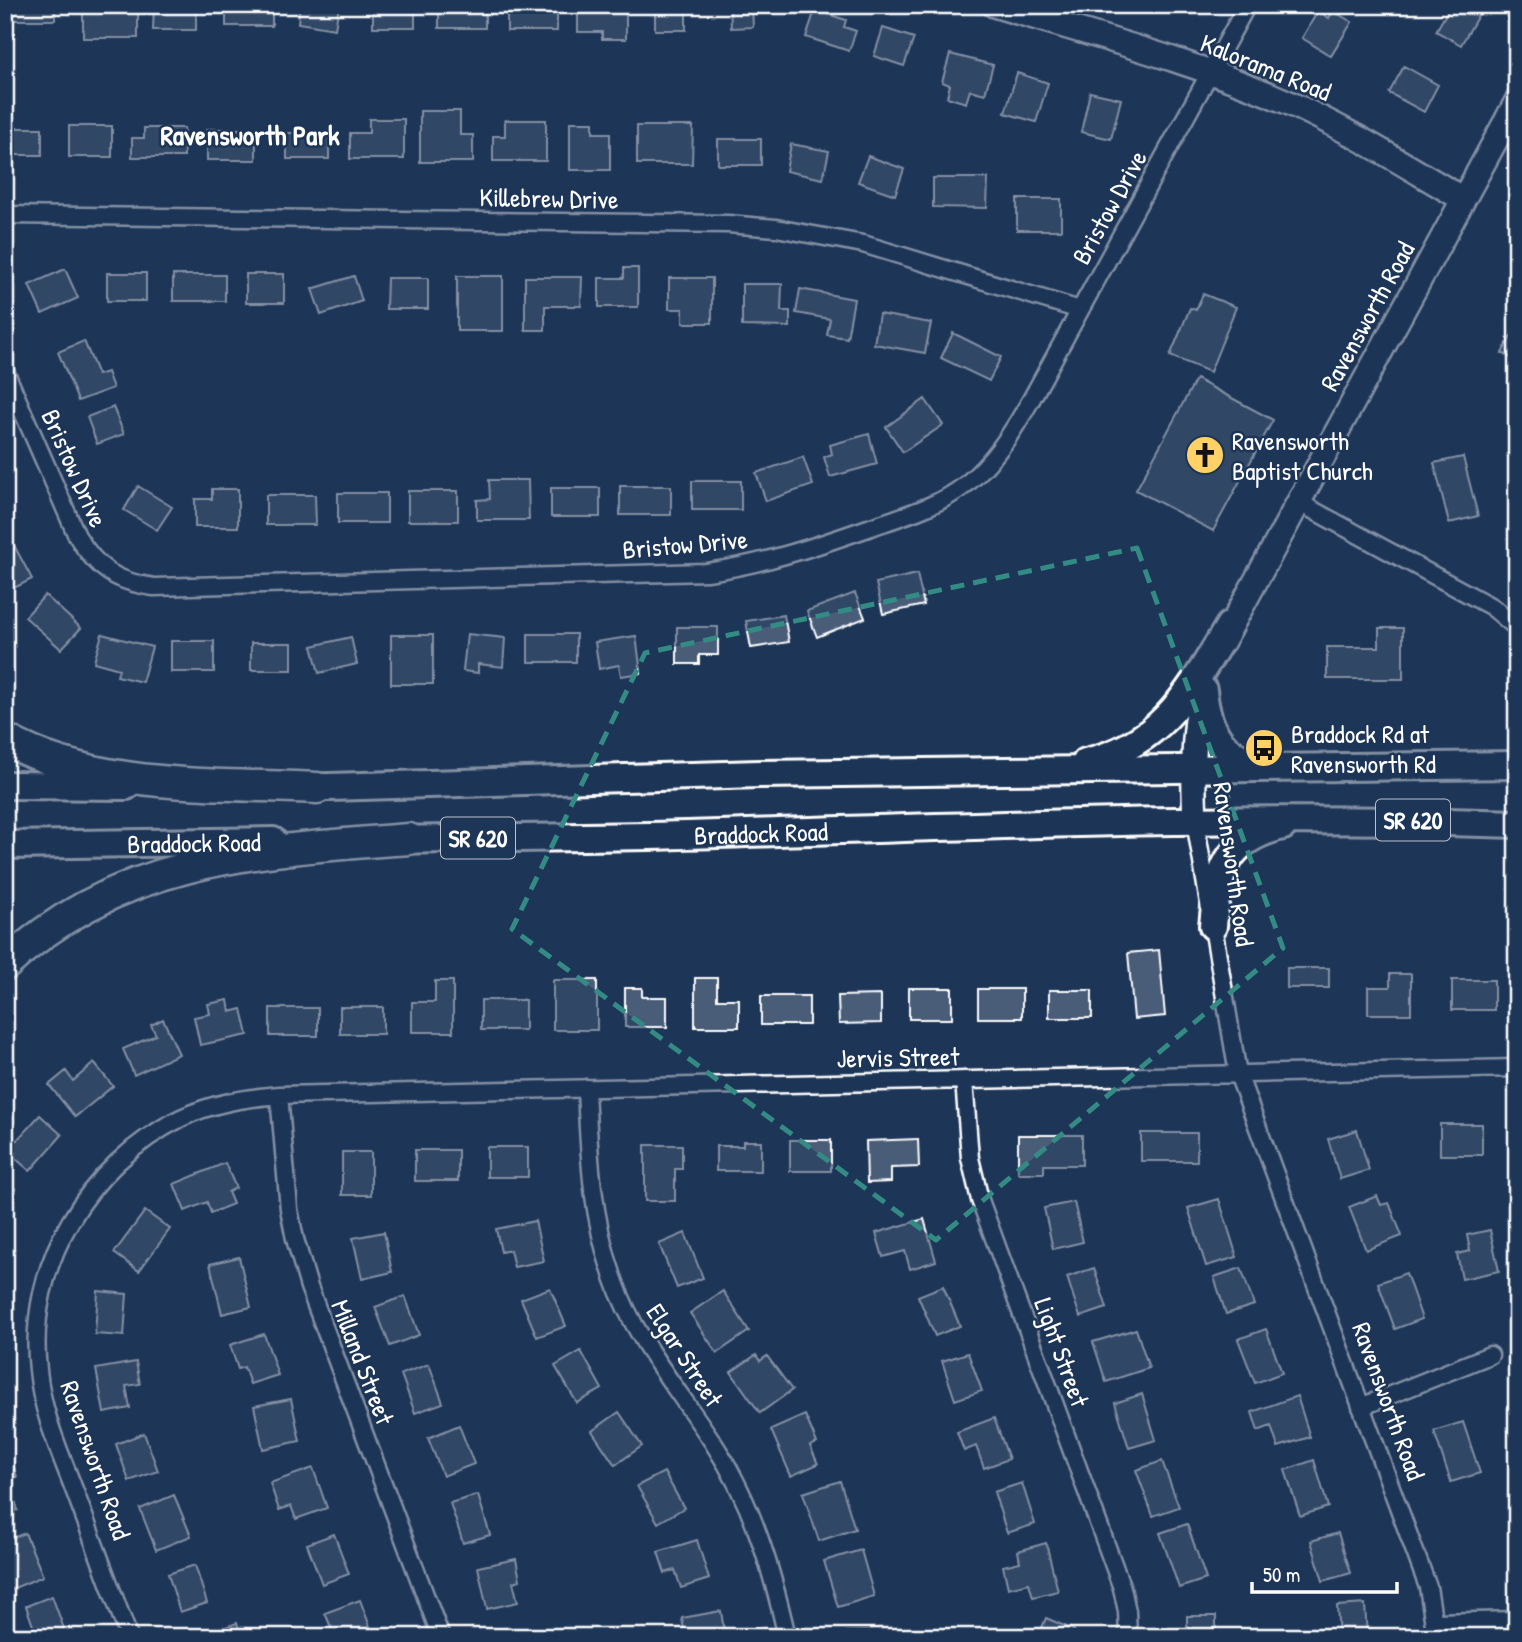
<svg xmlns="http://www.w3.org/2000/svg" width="1522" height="1642" font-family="'Patrick Hand',sans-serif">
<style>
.building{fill:#4a5d79;stroke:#fff;stroke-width:2}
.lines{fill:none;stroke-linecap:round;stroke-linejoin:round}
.street-casing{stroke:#fff;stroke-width:21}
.secondary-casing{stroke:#fff;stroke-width:28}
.primary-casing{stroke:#fff;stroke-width:32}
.highway-casing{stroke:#fff;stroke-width:35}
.street{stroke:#1d3557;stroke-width:16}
.secondary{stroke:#1d3557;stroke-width:23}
.primary{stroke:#1d3557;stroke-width:26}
.highway{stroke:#1d3557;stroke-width:30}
.marked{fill:none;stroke:#338b84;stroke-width:5;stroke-dasharray:14 9;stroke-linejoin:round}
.labels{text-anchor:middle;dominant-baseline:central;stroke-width:5;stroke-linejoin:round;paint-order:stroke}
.shield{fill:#1d3557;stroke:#bbc2cd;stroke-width:2}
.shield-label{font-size:24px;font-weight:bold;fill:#fff}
.street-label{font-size:26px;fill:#fff;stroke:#1d3557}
.poi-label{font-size:26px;fill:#fff;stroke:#1d3557;text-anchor:start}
.neighbourhood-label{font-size:28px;font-weight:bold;fill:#fff;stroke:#1d3557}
</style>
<rect width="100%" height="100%" fill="#1d3557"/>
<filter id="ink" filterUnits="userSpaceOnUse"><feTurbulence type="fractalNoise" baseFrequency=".0143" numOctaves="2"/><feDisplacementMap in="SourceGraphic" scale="14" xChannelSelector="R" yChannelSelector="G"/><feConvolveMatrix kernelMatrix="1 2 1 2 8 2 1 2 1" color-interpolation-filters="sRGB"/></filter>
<g filter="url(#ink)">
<path class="building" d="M14 5H55V20H14Z
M83 5H138V38H83Z
M154 5H196V30H153Z
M226 5H272V26H226Z
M300 5H339L335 29 298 23Z
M373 5H415V27H373Z
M439 5H485V28H439Z
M507 5H557V31H507Z
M578 5H626V39H602V32H578Z
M655 5H686V30H655Z
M730 5H752L753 27 731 28Z
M1451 5H1484L1461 45 1436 31Z
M815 10 846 20 844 27 856 31 849 51 806 37Z
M1318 11 1329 18 1333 11 1352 22 1331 56 1302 38Z
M883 28 914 38 904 66 874 56Z
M950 54 993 65 985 94 970 90 966 103 947 97 950 85 942 82Z
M1404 66 1438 85 1424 112 1389 93Z
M1017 73 1048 83 1036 122 1005 113Z
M1090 92 1121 99 1111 139 1081 132Z
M420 111H460V135H473V162H420Z
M369 119H404V159H350V133H369Z
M505 120H546V161H493V136H505Z
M570 122H593V133H610V170H570Z
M69 126H112V157H69Z
M637 126H693L692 164H637Z
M5 128H42V155H5Z
M144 128H184V157H132V138H144Z
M207 129H256V160H207Z
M287 133H329V159H287Z
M718 139H761V165H718Z
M791 144 829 151 823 179 786 171Z
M868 156 904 169 895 195 858 182Z
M933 178H988L987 208 933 207Z
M1017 199H1061V230H1017Z
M624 268H638V307H599V278H624Z
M65 269 78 298 42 314 29 285Z
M107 273H146V301H107Z
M246 274H284V303H246Z
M173 275H225V301H173Z
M354 276 362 301 321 315 312 289Z
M457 276H503V331H457Z
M525 277H582L581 306H545V330H525Z
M387 278H428V309H386Z
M669 278H712V323H683V309H669Z
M742 284H782L781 311H790V327L742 326Z
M800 289 854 299 847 338 827 335 830 319 796 313Z
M1203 294 1236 307 1210 372 1170 356 1190 308 1196 310Z
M879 314 931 323 925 353 874 344Z
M1517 325V361L1502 353Z
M953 333 1001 357 989 381 941 358Z
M84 341 98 375 107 372 113 388 78 401 58 352Z
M1196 379 1273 420 1213 531 1136 490Z
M925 399 943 425 903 452 886 427Z
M113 407 124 434 97 444 87 417Z
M869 434 877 464 830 477 824 457 832 454 830 445Z
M803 457 813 485 766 501 756 473Z
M1463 457 1478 516 1449 523 1434 463Z
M489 480H528L529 520H477V500L490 499Z
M692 481H741V510H692Z
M138 486 172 507 157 530 124 510Z
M620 486H671V515H620Z
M551 488H600V517H551Z
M212 489H238V527H195V499H212Z
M408 491H458V521H408Z
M338 493H387V523H338Z
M266 495H315L316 525H266Z
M8 534 32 579 6 592 5 535Z
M917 574 924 605 883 614 876 583Z
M855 593 865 618 817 637 807 611Z
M45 595 81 628 61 649 25 617Z
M784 615 789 642 751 648 746 621Z
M677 627H718V655H699V664H677Z
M1379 628H1403V679H1327V647H1379Z
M102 634 152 647 142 682 117 676 119 669 94 662Z
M467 634 505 638 503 667 478 664V673L463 671Z
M528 634H576V662H528Z
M391 635H433V684H391Z
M636 636 641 673 621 676 619 665 599 669 595 642Z
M351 637 357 664 319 673 312 646Z
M171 641H214V672H171Z
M251 643H292V670H251Z
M1159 950 1165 1016 1134 1019 1128 953Z
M1287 968H1329V988H1287Z
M1390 974H1411V1014H1368V987H1390Z
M695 978H717V999H739V1027H695Z
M553 980H597V1030H553Z
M1452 980H1494V1010H1452Z
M435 981H453V1032H412V1002H435Z
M625 988H642V997H667V1027H625Z
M909 988H952V1019H909Z
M978 989H1022V1018H978Z
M1049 990H1092V1018H1049Z
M881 995V1023L839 1024 838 996Z
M761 996H809V1025H761Z
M228 1000 230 1012 242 1009 248 1035 200 1045 194 1017 210 1014 208 1004Z
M481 1000H525V1030H481Z
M340 1007H383V1034H340Z
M270 1008H318V1036H270Z
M163 1019 179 1054 134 1075 123 1049 156 1035 151 1025Z
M94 1063 113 1086 75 1117 49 1085 66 1071 73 1081Z
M40 1115 62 1135 30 1171 7 1151Z
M1440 1124H1482V1155H1440Z
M1357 1130 1369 1170 1340 1179 1328 1139Z
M1141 1133H1197V1161H1141Z
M1018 1135H1082V1165H1044V1173H1018Z
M918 1139 919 1167 891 1168V1182L867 1183 866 1141Z
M790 1140H831V1171H790Z
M743 1141H761V1171H716V1146H743Z
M645 1145H682V1169H675V1201H645Z
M487 1147H528V1177H487Z
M415 1150H458V1181H415Z
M342 1152H371V1195H342Z
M225 1163 236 1188 228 1192 233 1204 211 1213 207 1202 185 1211 174 1184Z
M5 1183 16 1189 5 1210Z
M1377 1196 1381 1205 1389 1203 1402 1236 1366 1250 1349 1207Z
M1219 1199 1237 1257 1206 1266 1188 1208Z
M1074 1202 1083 1242 1053 1249 1044 1208Z
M145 1211 170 1229 139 1271 114 1253Z
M924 1219 936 1261 910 1269 905 1251 883 1257 876 1233Z
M535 1221 544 1261 514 1267 510 1250 501 1252 496 1229Z
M1490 1230 1499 1271 1462 1279 1457 1254 1470 1251 1467 1235Z
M384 1232 392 1272 362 1279 353 1238Z
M685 1233 703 1278 677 1288 659 1244Z
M239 1257 251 1307 222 1314 210 1264Z
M1094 1268 1107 1308 1080 1317 1067 1277Z
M1241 1268 1254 1305 1226 1314 1214 1277Z
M1406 1273 1422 1319 1395 1329 1378 1283Z
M943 1286 960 1326 935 1336 918 1296Z
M550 1288 566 1326 537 1337 521 1299Z
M98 1291 127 1294 124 1336 95 1334Z
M723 1291 749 1331 717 1353 690 1313Z
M405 1296 419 1335 390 1346 375 1307Z
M1136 1329 1149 1368 1106 1382 1093 1342Z
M1266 1329 1282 1373 1255 1383 1238 1339Z
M264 1334 278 1375 250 1384 244 1367 238 1369 230 1345Z
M581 1351 602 1389 577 1403 555 1366Z
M968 1353 982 1391 955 1400 942 1361Z
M756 1355 760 1361 767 1356 792 1390 760 1413 731 1372Z
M136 1362 140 1384 126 1386 130 1408 104 1413 96 1369Z
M429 1364 443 1403 415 1413 401 1374Z
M1142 1394 1156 1440 1129 1448 1115 1403Z
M1297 1396 1310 1437 1278 1447 1271 1426 1258 1431 1252 1412Z
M291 1399 300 1441 263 1449 254 1406Z
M619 1412 642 1446 615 1465 592 1431Z
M805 1415 817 1443 810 1446 818 1464 791 1476 771 1430Z
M994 1418 1009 1459 984 1468 976 1446 964 1451 957 1432Z
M1463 1422 1480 1473 1451 1482 1434 1431Z
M459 1425 474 1464 443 1476 428 1438Z
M144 1433 158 1471 129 1481 116 1444Z
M12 1460 17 1477 8 1479 18 1510 5 1514V1462Z
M1314 1460 1328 1507 1300 1516 1285 1470Z
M1162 1461 1179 1507 1153 1516 1136 1470Z
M313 1468 327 1508 296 1519 291 1506 279 1510 270 1483Z
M664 1472 684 1508 658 1523 637 1486Z
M840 1481 855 1529 819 1541 803 1493Z
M1022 1483 1035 1524 1007 1533 994 1492Z
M174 1495 191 1536 156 1550 140 1509Z
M478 1495 490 1535 463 1543 450 1503Z
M1187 1524 1206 1579 1179 1588 1160 1533Z
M25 1533 43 1576 7 1591 5 1541Z
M1338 1533 1351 1573 1323 1581 1311 1541Z
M334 1534 349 1574 322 1584 307 1544Z
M697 1540 709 1579 681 1588 675 1570 665 1573 658 1552Z
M1046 1543 1058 1591 1033 1597 1029 1583 1008 1588 1003 1566 1020 1562 1018 1551Z
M861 1550 874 1596 838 1607 824 1561Z
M516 1559 520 1580 513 1582 518 1602 487 1609 478 1567Z
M195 1565 207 1603 180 1612 168 1574Z
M52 1596 67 1637H37L26 1606Z
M360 1600 374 1637H345L341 1628 333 1632 325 1613Z
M1365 1604 1367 1637H1339L1337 1606Z
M721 1611 725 1637H685L682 1618Z
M1187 1616H1216V1637H1187Z
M1046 1618 1074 1630 1071 1637H1038Z
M237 1623 242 1637H196Z
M526 1628 529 1637H500Z
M880 1631V1637H846V1632Z"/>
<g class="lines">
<defs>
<path id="street" d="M5 215 728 224 776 228 863 244 1080 310
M5 371 77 536C97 569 116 582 154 587L707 572C764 564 817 546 871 527 903 516 938 506 964 486 994 462 1014 430 1032 398L1247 5
M1298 502 1492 607 1517 628
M1195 821 1238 1074 1428 1587 1436 1637
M964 1080 970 1158 980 1200 1122 1588 1127 1611 1128 1637
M586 1088C589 1153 591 1215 613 1277 634 1339 678 1389 714 1444 752 1502 772 1570 787 1637
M279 1095 289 1209 295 1239 309 1287 441 1637
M1361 1407 1490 1355
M1435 1622 1517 1620
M129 1637C111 1589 93 1540 75 1492 60 1452 42 1413 38 1370 26 1265 88 1164 181 1118 212 1103 246 1098 279 1095L1517 1068"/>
<path id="secondary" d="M994 5C1092 35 1193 61 1287 102 1348 129 1406 166 1463 199
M1223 641 1517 101
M1195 821C1193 777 1192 735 1202 692"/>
<g id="primary">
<path d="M1203 690C1207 729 1220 754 1259 765"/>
<path d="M1086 762C1164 744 1191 688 1229 626"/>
<path d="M5 785 126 786"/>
<path d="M297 788 759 774 1517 765"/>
<path id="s1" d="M388 840C475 838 562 838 649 836 938 828 1228 813 1517 824"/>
<path id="s2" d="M5 845 273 841"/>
<path d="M1213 926C1218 872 1224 840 1283 826"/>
</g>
<path id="highway" d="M5 739C95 790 216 783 317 788
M5 965C118 857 262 850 409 839"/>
</defs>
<use href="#street" class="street-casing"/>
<use href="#secondary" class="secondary-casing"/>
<use href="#primary" class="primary-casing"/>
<use href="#highway" class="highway-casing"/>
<use href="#street" class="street"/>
<use href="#secondary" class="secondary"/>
<use href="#primary" class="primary"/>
<use href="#highway" class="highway"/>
</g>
</g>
<path d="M0 0H1522V1642H0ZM1137 548 1283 948 936 1240 512 929 645 653Z" fill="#1d3557" fill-opacity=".55" fill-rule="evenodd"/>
<path class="marked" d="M1137 548 1283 948 936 1240 512 929 645 653Z"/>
<defs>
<symbol id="church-disc" viewBox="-11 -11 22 22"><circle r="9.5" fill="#ffd166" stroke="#1d3557"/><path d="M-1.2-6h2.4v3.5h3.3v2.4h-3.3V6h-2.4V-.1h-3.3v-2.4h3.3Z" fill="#111"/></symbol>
<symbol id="bus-disc" viewBox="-11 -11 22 22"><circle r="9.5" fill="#ffd166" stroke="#1d3557"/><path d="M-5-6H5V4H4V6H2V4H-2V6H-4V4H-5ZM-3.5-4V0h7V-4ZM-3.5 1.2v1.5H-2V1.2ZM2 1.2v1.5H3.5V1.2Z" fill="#111"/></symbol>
</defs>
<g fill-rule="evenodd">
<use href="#church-disc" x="1183" y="433" width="44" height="44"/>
<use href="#bus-disc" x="1242" y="726" width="44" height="44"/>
</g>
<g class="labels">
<g class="shield">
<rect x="1376" y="799.5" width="74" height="41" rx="5"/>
<rect x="441" y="817.5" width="74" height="41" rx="5"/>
</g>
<g class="shield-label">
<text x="1413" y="820">SR 620</text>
<text x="478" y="838">SR 620</text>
</g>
<g class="street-label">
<text transform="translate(1266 67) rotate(22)">Kalorama Road</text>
<text transform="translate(549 198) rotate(1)">Killebrew Drive</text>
<text transform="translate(1109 207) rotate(-61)">Bristow Drive</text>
<text transform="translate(1367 316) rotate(-61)">Ravensworth Road</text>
<text transform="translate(75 468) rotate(66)">Bristow Drive</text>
<text transform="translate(685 544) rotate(-5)">Bristow Drive</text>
<text stroke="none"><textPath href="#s1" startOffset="373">Braddock Road</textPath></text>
<text stroke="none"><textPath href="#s2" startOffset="189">Braddock Road</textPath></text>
<text transform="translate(1234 864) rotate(82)">Ravensworth Road</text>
<text transform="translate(898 1057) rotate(-1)">Jervis Street</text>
<text transform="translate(1062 1352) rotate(70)">Light Street</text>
<text transform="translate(685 1355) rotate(57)">Elgar Street</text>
<text transform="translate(363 1362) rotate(69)">Milland Street</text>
<text transform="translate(1389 1401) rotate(70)">Ravensworth Road</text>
<text transform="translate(96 1460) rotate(71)">Ravensworth Road</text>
</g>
<g class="poi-label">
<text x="1232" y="440">Ravensworth<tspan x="1232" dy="30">Baptist Church</tspan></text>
<text x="1291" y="733">Braddock Rd at<tspan x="1291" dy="30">Ravensworth Rd</tspan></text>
</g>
<g class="neighbourhood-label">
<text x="250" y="135">Ravensworth Park</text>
</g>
</g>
<rect width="1522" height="1642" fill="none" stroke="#1d3557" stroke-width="28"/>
<rect x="14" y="14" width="1494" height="1614" fill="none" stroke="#fff" stroke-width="2.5" filter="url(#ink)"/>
<path d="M1252 1582v10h145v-10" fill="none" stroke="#ffffff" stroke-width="3.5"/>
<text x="1263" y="1582" font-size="21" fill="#ffffff" stroke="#1d3557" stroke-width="5" paint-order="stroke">50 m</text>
</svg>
